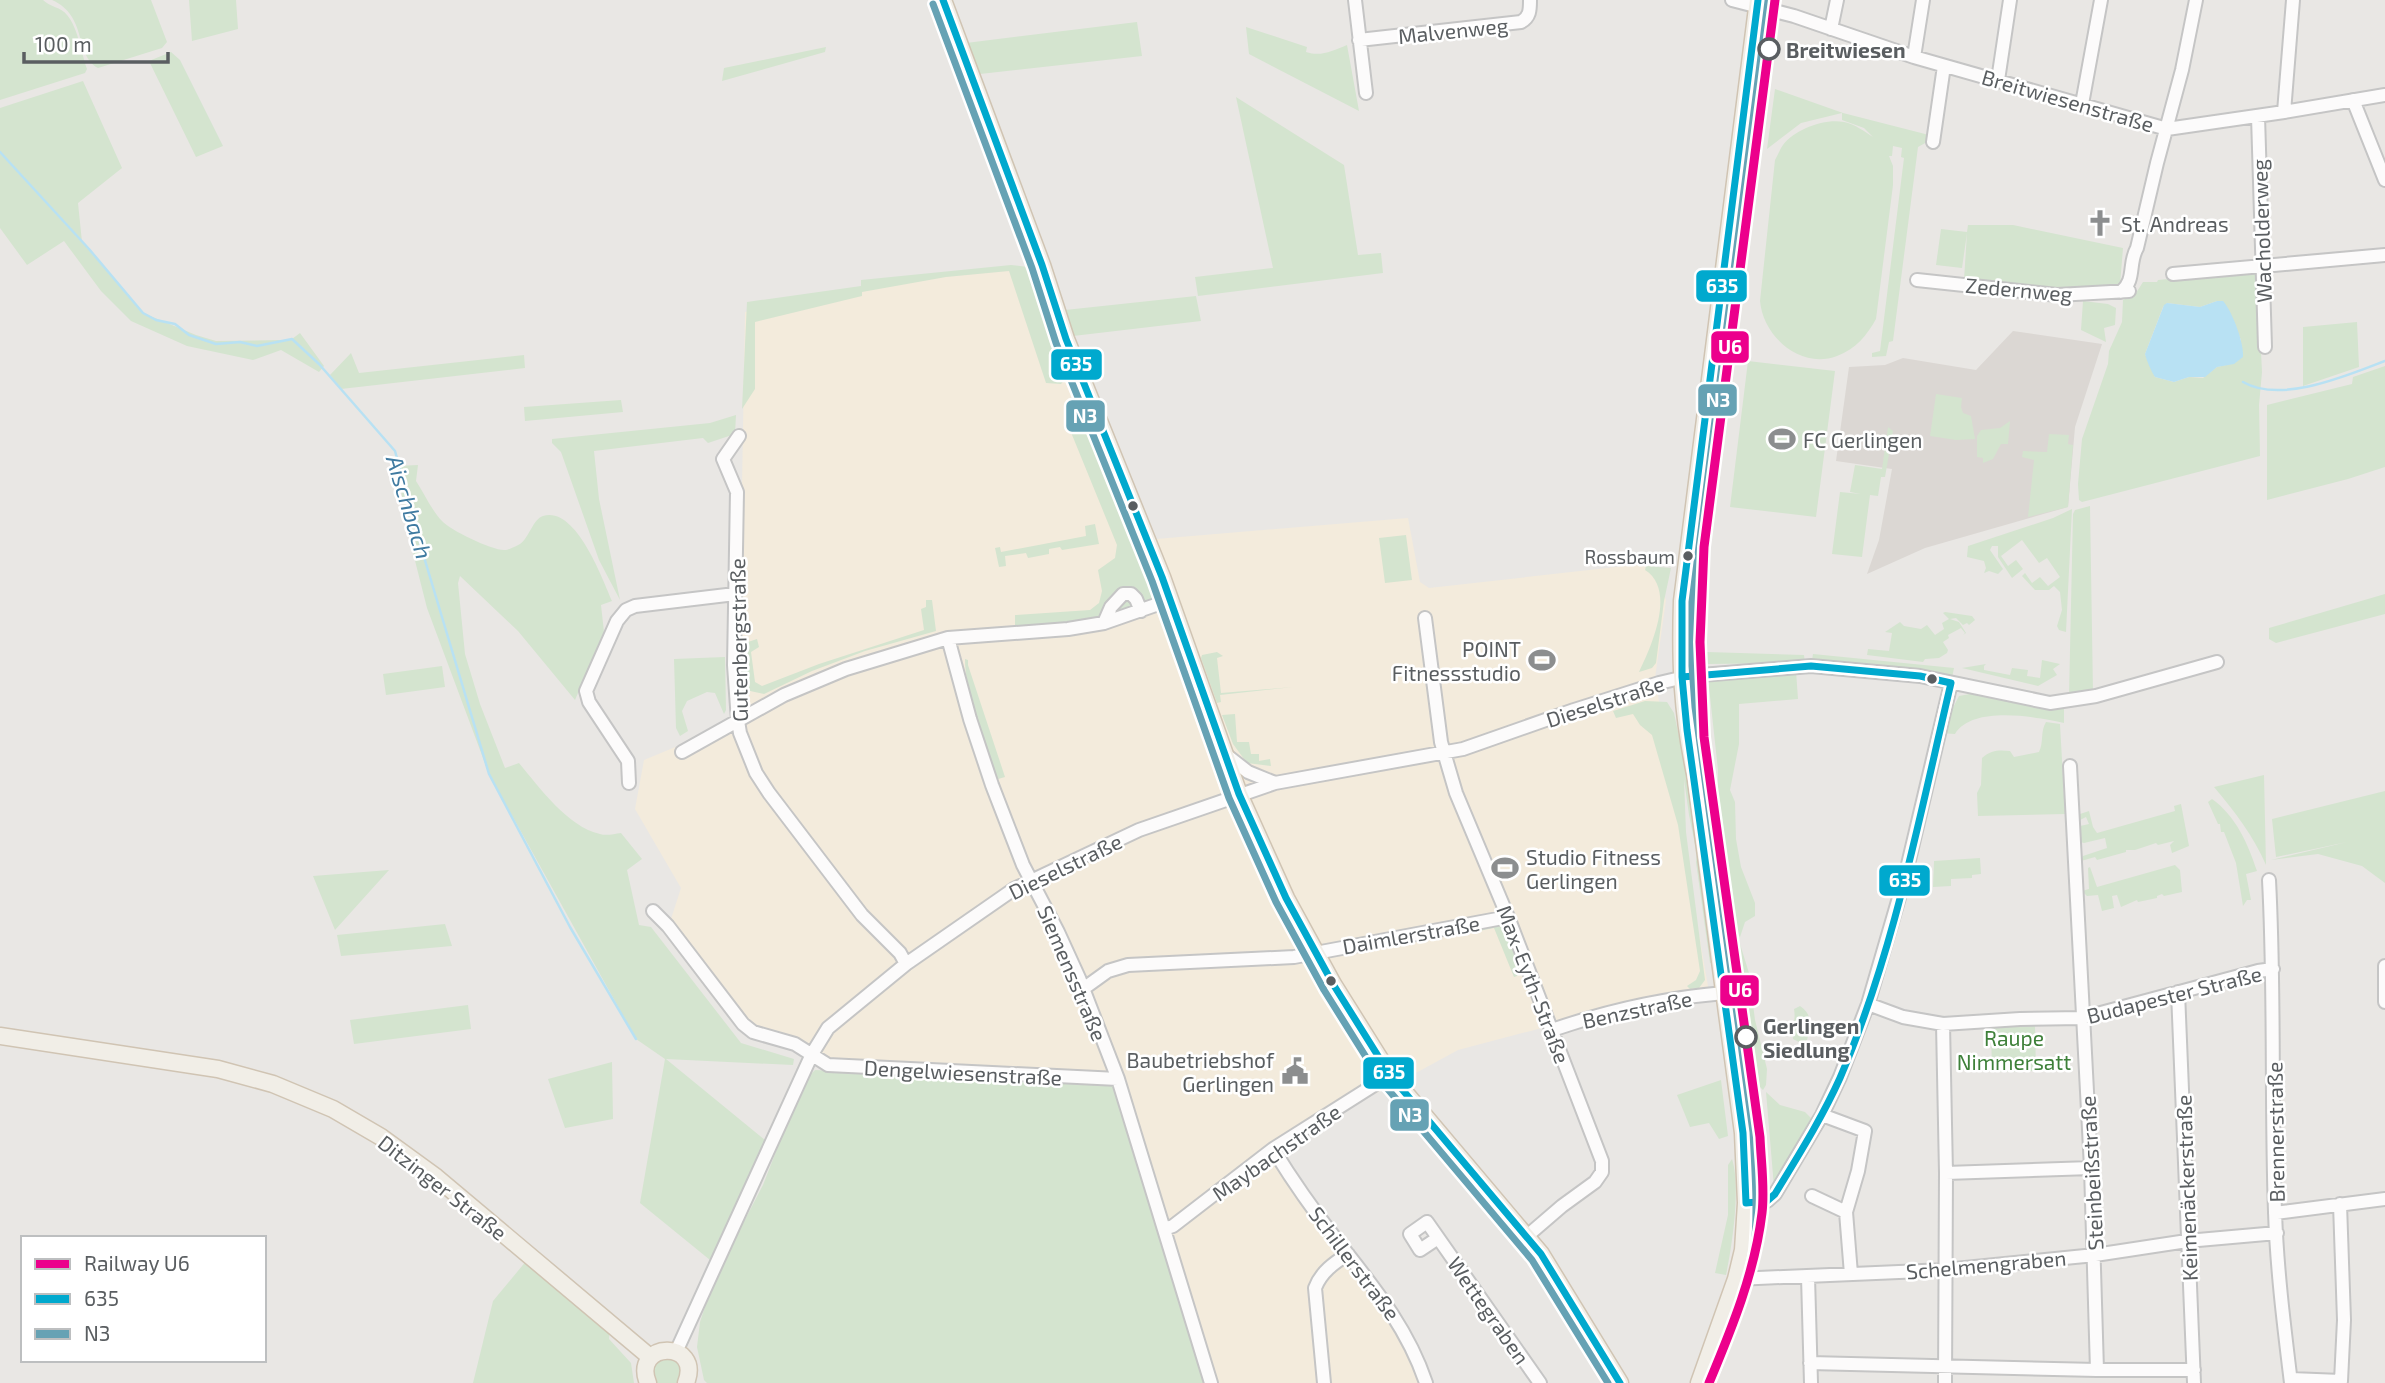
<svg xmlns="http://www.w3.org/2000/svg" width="2385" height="1383" font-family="'Exo 2',sans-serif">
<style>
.commercial{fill:#f3ebdc}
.education{fill:#dbd7d3}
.green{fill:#d4e4cf;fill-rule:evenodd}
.water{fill:#b8e1f3}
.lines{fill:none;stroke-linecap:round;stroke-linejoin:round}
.stream{stroke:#b8e1f3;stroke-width:2.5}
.minor-casing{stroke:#c5c5c5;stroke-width:16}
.major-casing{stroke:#d0c4b3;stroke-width:19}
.minor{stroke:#fcfbfb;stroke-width:12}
.major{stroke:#f1eee7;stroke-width:16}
.bus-1-casing{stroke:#fff;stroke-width:12}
.bus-2-casing{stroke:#fff;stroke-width:12}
.bus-1{stroke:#00a9ce;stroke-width:7}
.bus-2{stroke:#66a2b4;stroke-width:7}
.rail-1-casing{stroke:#fff;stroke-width:14}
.rail-1{stroke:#ec008c;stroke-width:9}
.stop-dot{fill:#fff;stroke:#5a5e61;stroke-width:3.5}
.bus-dot{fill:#5a5e61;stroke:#fff;stroke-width:2.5}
.labels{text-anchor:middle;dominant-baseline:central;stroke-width:5;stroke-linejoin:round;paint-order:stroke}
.bus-label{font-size:19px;fill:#5a5e61;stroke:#fff;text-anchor:end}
.street-label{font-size:21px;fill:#5a5e61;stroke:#fff}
.stop-label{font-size:21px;font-weight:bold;fill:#5a5e61;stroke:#fff;text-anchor:start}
.poi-label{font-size:21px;fill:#5a5e61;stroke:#fff;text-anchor:start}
.park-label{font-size:21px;fill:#3e8039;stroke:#fff}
.water-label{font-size:23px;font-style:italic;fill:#407ba1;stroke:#fff}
.line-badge{stroke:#fff;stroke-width:2.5}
.badge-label{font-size:19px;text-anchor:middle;font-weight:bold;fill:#fff}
</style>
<rect width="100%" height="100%" fill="#e9e7e4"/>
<path class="commercial" d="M1029 266 1136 544 1157 605 1170 599 1144 543 1156 539 1408 518 1420 582 1429 588 1652 563 1666 600 1655 678 1709 992 1629 1005 1458 1050 1392 1086 1333 1113 1284 1150 1275 1164 1313 1219 1369 1290 1411 1356 1419 1383H1206L829 1068 749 1025 671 919 681 888 635 809 644 760 738 721 745 312 928 275Z"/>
<path class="education" d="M2013 331 2102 344 2075 427 2068 507 1925 548 1867 574 1879 540 1892 469 1836 461 1849 367 1885 365 1903 358 1976 370Z"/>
<path class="green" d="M0 0H43C50 7 61 7 67 15 78 28 81 52 87 69L85 73 0 100Z
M52 0H151L167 42 162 48 98 68C74 55 88 16 52 0Z
M189 0H236L238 29 192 41Z
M1137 22 1142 56 980 74 966 43Z
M1246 27 1307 47 1306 52C1321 57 1332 51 1347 45L1359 111 1249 54Z
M826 47 825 52 722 81 724 68Z
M171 52 180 60 223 146 196 157 149 61Z
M83 81 122 168 78 203 82 242 143 313 196 335 216 341 283 340 292 339 300 333 324 366 319 372 281 350 253 360 187 346 131 321 101 291 64 241 27 265 0 228V108Z
M1775 89 1843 113 1929 135 1927 142 1918 147 1893 341 1889 342 1886 356 1872 357V353L1880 351 1904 158 1901 157 1902 148 1893 146 1892 156H1889L1893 166V185L1876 319C1867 335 1856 349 1837 356 1800 370 1763 336 1760 301L1775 160C1778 155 1780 149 1783 145 1795 129 1825 118 1844 122 1855 124 1865 132 1873 137L1864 128 1842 120V113L1801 123 1767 149Z
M1236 97 1344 165 1358 255 1381 253 1383 273 1198 296 1195 277 1273 268Z
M1968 225H2013L2123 248 2120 285 2118 287C2065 292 2016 287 1964 280L1967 233 1962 268 1936 265 1941 229 1967 232Z
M1011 265 1028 267 1067 377 1061 384 1046 383 1009 271 946 277 862 292V296L755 322V389L742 409 747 302 861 286V280Z
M2257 271 2262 372 2259 405 2260 456 2082 502 2079 500 2078 484 2082 439 2108 364 2109 351 2122 322 2123 300 2136 293 2143 282H2157L2158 280ZM2217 301H2222C2231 313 2235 326 2241 340L2230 364 2217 367 2203 378 2189 377 2174 382 2155 377 2145 354 2163 307 2167 303 2200 307Z
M1196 296 1201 321 1073 336 1065 310Z
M2083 301 2108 304 2116 308 2115 325 2104 328 2106 342 2081 330Z
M2357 322 2359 367 2303 386V327Z
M351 353 359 373 524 355 525 368 341 389 330 375Z
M1748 361 1835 371 1816 517 1730 507Z
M2385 366V467L2348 479 2267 500V405L2352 384 2353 377Z
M1936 394 1962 398 1961 407 1963 413 1971 416 1975 439 1956 440 1930 436Z
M621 400 623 412 525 421 524 407Z
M736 415 735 434 708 443 703 438 594 451 599 499 620 600 599 560 561 452 552 443V439L710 423Z
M1082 417 1105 470 1113 472 1155 560 1158 595 1141 611 1015 632V615L1090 610 1099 603 1102 591 1098 570 1115 558 1117 545 1068 425Z
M2010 421 2008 444H2001L1993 459 1983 463V458L1977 457V436L1981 430 2000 428Z
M1888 427 1893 431 1885 477H1881L1878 496 1870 495 1862 557 1832 554 1840 492 1861 494 1850 492 1855 465 1882 469Z
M2049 434 2069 435 2068 444 2073 445 2068 507 2028 517 2034 460 2022 457 2023 451 2047 452Z
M418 465 416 481C424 493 432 511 442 521 450 530 493 551 505 550 508 550 517 546 520 544 529 538 533 519 543 516 576 506 602 578 612 601L601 605 604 632 575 700 518 631 460 576 458 583 465 654 480 704 505 768 519 763C539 787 568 827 600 834 606 836 614 834 621 833L642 859 627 870 639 925 651 927 741 1043 794 1059 793 1065 666 1059 765 1140 710 1260 640 1203 665 1059 636 1039 489 774 427 608 409 537 397 466Z
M2090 506 2093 693 2069 696 2073 514 2075 510Z
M2072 509 2066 632 2059 630 2057 626 2062 610 2060 592 2054 586 2049 590H2035L2022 576 2025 573 2032 583 2040 577 2048 586 2060 577 2047 558 2039 563 2022 540 2001 556 2008 566 2016 560 2023 569 2012 578 1998 557V546H1992L1990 550 2003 569 1998 574 1989 571 1984 573 1986 568 1984 561 1967 557 1968 546 2053 518Z
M1095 524 1099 544 1062 550 1060 547 1049 549V554L1028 558 1026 553 1005 556 1006 566 999 567 995 548 1000 547 1001 552 1086 536 1085 526Z
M1406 535 1412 580 1385 583 1379 538Z
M1646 566 1671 568 1664 601 1656 663 1652 668 1639 672C1651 647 1677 590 1645 570Z
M2385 594V614L2276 643 2269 639V628Z
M926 600H932L936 631 865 651 812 671 764 694 741 689 742 651 745 643 757 639 759 647 751 652 755 682 762 686 819 664 924 630 921 609 926 607Z
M1945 612 1972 616 1975 620 1969 625 1967 623 1963 625 1956 618 1950 619 1959 622 1966 633 1963 635 1965 633 1961 628 1948 635 1949 638 1943 642 1948 650 1947 653 1939 658 1925 659 1923 662 1867 655 1868 649 1889 651 1892 633 1885 632 1900 622 1904 626 1921 629 1927 625 1935 635 1944 629 1942 623 1949 619 1943 613Z
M1217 652 1223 656 1217 658 1221 693 1293 687 1220 695 1221 702 1217 703 1201 658 1202 655Z
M1707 652 1804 655 1805 663 1707 664Z
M1813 654 1954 668 1951 683 1811 666Z
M725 657 726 710 724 714 715 693 707 692 687 701 682 711 688 731 680 736 676 728 674 659Z
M965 659 968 660V665L1005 777 998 779C985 746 965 695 965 659Z
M2042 660 2060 664 2053 669 2057 675 2038 686 1962 668 1986 664 1984 666V670L2010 675 2012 668 2028 670 2027 676 2040 678Z
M442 666 445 687 386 695 383 674Z
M1796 671 1798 699 1739 704V744L1730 790 1735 802 1736 839 1741 867 1755 903V916L1745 922 1740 937 1737 932 1718 801V770L1708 678Z
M1975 693 2064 702V723C2036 717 1973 705 1955 734L1940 733 1959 696Z
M1645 701 1667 702 1674 713 1688 779 1714 963H1710L1696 862 1697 854 1689 815 1684 779 1686 832 1705 980 1699 988 1690 989 1687 986 1696 980 1700 971 1678 825 1652 735 1640 725 1633 714 1616 718 1613 711Z
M1235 714 1237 742H1249L1251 754H1259V761L1270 759 1271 766 1247 763 1233 744 1222 715Z
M2046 722 2060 724 2065 814 1978 816 1977 793 1981 785 1982 758C1991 750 1999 750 2010 751L2014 757 2039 752C2044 742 2040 732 2046 722Z
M2264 775 2266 865C2253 835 2235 812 2214 787Z
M2385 791V883L2362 866 2318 854 2271 860 2347 842 2276 857 2272 819Z
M2212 799C2236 816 2248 844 2257 871L2246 874 2251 900H2247L2243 906 2236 863 2224 832H2221L2220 824H2218L2208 802Z
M2181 804 2189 846 2172 853 2170 845 2174 841 2158 845 2156 843 2135 850H2126V852L2097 860 2095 857 2081 861 2083 856 2107 848 2105 838 2084 843 2080 842V826L2089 824 2086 817 2080 820V814L2089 811 2093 827 2097 833 2175 811 2174 806Z
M1980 858 1981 874 1972 875V878L1951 879V886L1933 887 1934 861Z
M2175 865 2180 870 2182 892 2164 896 2162 894 2157 896V898L2138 902 2137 900 2121 907 2117 895 2112 896 2114 908 2102 911 2098 895 2087 896 2082 891 2089 889 2088 868 2090 867 2097 887Z
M389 870 335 930 313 876Z
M1491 923 1504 928 1521 971 1517 976 1514 977 1494 928 1479 931 1478 926Z
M445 924 452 946 341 956 337 935Z
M1740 944 1749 973 1755 1020 1767 1069 1766 1085 1763 1090 1760 1087 1738 945Z
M468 1005 471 1029 354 1044 350 1020Z
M1800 1006C1813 1015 1811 1025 1807 1040L1799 1042 1793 1039C1792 1028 1796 1020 1794 1009Z
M2035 1026 2036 1071 1992 1072 1991 1027Z
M612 1062 613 1119 565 1128 548 1079Z
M815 1070 1117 1085 1205 1383H707L704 1380 697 1347 700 1322 714 1279 763 1185 803 1082Z
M1721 1080 1728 1136 1719 1139 1709 1123 1690 1127 1677 1095Z
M1766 1092 1780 1105 1805 1112 1811 1118 1774 1187Z
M1732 1159C1741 1186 1732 1247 1726 1275L1715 1273 1728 1215V1165Z
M1752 1215H1765L1757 1271 1747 1269Z
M527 1260 610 1328 609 1339 631 1363 634 1383H473L493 1301Z
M667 1356 682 1364 679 1383H656L653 1378V1364Z"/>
<path class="water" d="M2217 301H2223C2232 311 2244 342 2243 357L2234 364 2217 367 2205 377H2189L2174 382 2155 377C2152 373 2146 359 2145 354L2164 305 2167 303 2200 307Z"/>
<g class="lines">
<path class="stream" d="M0 152 89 249 143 313 156 320 175 324 189 335 216 344 240 342 257 346 292 339 319 364 395 451 424 557 489 774 570 927 636 1039
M2243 382C2281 404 2346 376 2385 361"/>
<defs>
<path id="minor" d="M1355 0 1366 93
M1732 0 1794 16 1914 57 2167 129 2284 112 2385 95
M1831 29 1837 0
M1359 40 1521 22C1530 17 1530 10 1530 0
M1914 57 1923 0
M1998 80 2010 0
M2353 100 2385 180
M2082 104 2101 0
M2284 112 2293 0
M2258 116 2265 347
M1933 142 1944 66
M2173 274 2385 255
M1917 280 2057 295 2129 291
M2121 292C2136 280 2128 263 2137 248L2157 163 2182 70 2196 0
M739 436 723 459 737 492 734 665 738 721 740 733 756 773 769 793 862 915 900 953 906 964
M1425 618 1441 742 1456 793 1508 917 1602 1161V1172L1595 1182 1562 1206 1526 1237
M1104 623 1111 607 1123 594H1131L1136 599 1141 611
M948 638 970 719 992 785 1023 865 1058 932 1079 978 1118 1079 1211 1383
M682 752 784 695 846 669 948 638 1068 629 1104 623 1170 600
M1225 754 1248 772 1275 783
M2070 766 2091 1168 2097 1370
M629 783 628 761 589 702 586 691 617 621 626 610 635 606 735 594
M2269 880C2275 991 2271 1102 2275 1212 2277 1270 2284 1326 2291 1383
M653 911 668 926 743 1024 753 1032 795 1044 828 1065 1118 1079
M2385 966V1002
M1083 989 1108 971 1128 965 1294 957 1508 917
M2178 992 2194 1383
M1868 1004 1903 1017 1943 1024 2020 1019 2082 1018 2258 971 2273 969
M1943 1024 1946 1173 1945 1383
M1552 1030C1607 1011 1665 998 1724 993
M1273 1149C1292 1180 1313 1210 1335 1238 1371 1284 1407 1326 1426 1383
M1946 1173 2091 1168
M1812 1196 1846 1212 1858 1171 1865 1131 1822 1115
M1746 1203 1767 1201 1775 1194 1822 1115 1840 1077 1868 1004 1905 877 1951 683
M1846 1212 1851 1274
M2275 1213 2385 1199
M1164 1229 1173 1226 1273 1149 1390 1075
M1438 1238 1420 1250 1410 1234 1427 1222 1540 1383
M1808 1277 1811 1383
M1736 1279 1945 1270 2095 1255 2187 1241 2277 1233
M676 1352 812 1054 828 1028 906 964 1014 889 1139 830 1275 783 1463 749 1574 710 1659 683 1689 676 1811 666 1920 676 2050 703 2096 696 2217 662
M1810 1363 2097 1370H2194
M2291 1379 2341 1381 2344 1320 2340 1204
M1324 1383 1315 1288C1321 1272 1334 1263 1348 1254"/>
<path id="major" d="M943 0 1042 265 1066 339 1162 577 1239 794 1286 898 1333 984 1390 1075 1541 1254 1620 1383
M0 1036 218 1069 273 1084 333 1109 381 1137 436 1177 650 1357
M648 1383C631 1341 703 1339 686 1383
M1699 1383 1736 1279 1743 1250 1746 1203 1743 1133 1695 774C1682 712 1680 663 1682 601L1758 0"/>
</defs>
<use href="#minor" class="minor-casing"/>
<use href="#major" class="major-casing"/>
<use href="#minor" class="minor"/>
<use href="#major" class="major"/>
<defs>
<path id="bus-1" d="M943 0 1042 265 1066 339 1162 577 1239 794 1286 898 1333 984 1390 1075 1541 1254 1620 1383
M1811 666 1920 676 1951 683C1920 814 1894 953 1840 1078 1822 1118 1798 1156 1775 1194L1767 1201 1746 1203 1743 1133 1687 730 1682 677Z
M1682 677V601L1758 0"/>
<path id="bus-2" d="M933 4 1032 268 1056 343 1152 581 1229 798 1276 902 1324 990 1381 1081 1532 1260 1608 1383
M1710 1383C1725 1343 1748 1292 1754 1250 1758 1211 1755 1171 1753 1132L1695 707 1692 666V602L1768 1"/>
</defs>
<use href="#bus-1" class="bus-1-casing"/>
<use href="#bus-2" class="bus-2-casing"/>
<use href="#bus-1" class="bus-1"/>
<use href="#bus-2" class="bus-2"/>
<defs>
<path id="rail-1" d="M1709 1383C1732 1328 1755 1272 1762 1213 1765 1188 1761 1162 1760 1137L1704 737 1700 642 1704 547 1775 0"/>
</defs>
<use href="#rail-1" class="rail-1-casing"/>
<use href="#rail-1" class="rail-1"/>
</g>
<defs>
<symbol id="church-bare" viewBox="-9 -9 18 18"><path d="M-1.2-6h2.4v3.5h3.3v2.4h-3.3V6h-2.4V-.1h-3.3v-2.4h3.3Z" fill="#8c8e8f" stroke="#fff" stroke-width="2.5" paint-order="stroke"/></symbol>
<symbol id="stadium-bare" viewBox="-9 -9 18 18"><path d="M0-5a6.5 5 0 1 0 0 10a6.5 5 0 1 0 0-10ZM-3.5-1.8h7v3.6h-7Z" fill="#8c8e8f" stroke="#fff" stroke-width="2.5" paint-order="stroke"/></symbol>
<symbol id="civic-bare" viewBox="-9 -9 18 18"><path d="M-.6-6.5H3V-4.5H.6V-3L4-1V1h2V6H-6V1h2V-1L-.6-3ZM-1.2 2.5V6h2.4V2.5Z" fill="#8c8e8f" stroke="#fff" stroke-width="2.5" paint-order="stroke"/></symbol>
</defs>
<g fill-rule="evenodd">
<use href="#church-bare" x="2081" y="204" width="38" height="38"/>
<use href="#stadium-bare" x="1763" y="420" width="38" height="38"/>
<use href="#stadium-bare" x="1523" y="641" width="38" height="38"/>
<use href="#stadium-bare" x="1486" y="849" width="38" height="38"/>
<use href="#civic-bare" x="1276" y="1052" width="38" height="38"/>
</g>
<g class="stop-dot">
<circle cx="1769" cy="49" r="10"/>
<circle cx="1746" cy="1037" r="10"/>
</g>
<g class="bus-dot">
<circle cx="1133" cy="506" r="6"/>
<circle cx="1688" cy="556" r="6"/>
<circle cx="1932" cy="679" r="6"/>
<circle cx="1331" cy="981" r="6"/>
</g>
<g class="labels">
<g class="bus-label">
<text x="1675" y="556">Rossbaum</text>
</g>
<g class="street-label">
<text transform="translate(1453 30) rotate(-6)">Malvenweg</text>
<text transform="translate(2068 100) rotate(16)">Breitwiesenstraße</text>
<text transform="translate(2261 231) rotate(-92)">Wacholderweg</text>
<text transform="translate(2019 289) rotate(5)">Zedernweg</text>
<text transform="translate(738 640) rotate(-91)">Gutenbergstraße</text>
<text transform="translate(1605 701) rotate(-18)">Dieselstraße</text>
<text transform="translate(1065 866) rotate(-26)">Dieselstraße</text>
<text transform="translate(1411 934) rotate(-10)">Daimlerstraße</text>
<text transform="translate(1073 973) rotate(67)">Siemensstraße</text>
<text transform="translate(1534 984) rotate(69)">Max-Eyth-Straße</text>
<text transform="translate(2174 994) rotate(-14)">Budapester Straße</text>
<text transform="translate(1637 1009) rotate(-12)">Benzstraße</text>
<text transform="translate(963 1072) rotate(3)">Dengelwiesenstraße</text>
<text transform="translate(2275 1132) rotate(-91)">Brennerstraße</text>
<text transform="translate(1276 1152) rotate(-35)">Maybachstraße</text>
<text transform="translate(2091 1173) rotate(-93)">Steinbeißstraße</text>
<text transform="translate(443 1187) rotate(38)">Ditzinger Straße</text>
<text transform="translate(2186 1188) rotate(-92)">Keimenäckerstraße</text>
<text transform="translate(1355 1263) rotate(53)">Schillerstraße</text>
<text transform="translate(1986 1264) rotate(-5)">Schelmengraben</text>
<text transform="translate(1489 1310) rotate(55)">Wettegraben</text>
</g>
<g class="stop-label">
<text x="1786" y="49">Breitwiesen</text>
<text x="1763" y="1025">Gerlingen<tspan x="1763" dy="24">Siedlung</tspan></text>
</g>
<g class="poi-label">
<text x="2121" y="223">St. Andreas</text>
<text x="1803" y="439">FC Gerlingen</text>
<text x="1521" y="648" text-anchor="end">POINT<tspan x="1521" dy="24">Fitnessstudio</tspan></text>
<text x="1526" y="856">Studio Fitness<tspan x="1526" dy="24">Gerlingen</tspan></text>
<text x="1274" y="1059" text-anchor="end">Baubetriebshof<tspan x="1274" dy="24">Gerlingen</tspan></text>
</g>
<g class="park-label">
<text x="2014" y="1037">Raupe<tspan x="2014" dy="24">Nimmersatt</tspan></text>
</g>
<g class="water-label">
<text transform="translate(410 507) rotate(73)">Aischbach</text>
</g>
</g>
<g class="line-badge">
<rect x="1695" y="269" width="53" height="34" rx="7" fill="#00a9ce"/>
<rect x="1710" y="330" width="40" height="34" rx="7" fill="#ec008c"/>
<rect x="1050" y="348" width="53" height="33" rx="7" fill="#00a9ce"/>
<rect x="1697" y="383" width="41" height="34" rx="7" fill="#66a2b4"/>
<rect x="1065" y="399" width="41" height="34" rx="7" fill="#66a2b4"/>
<rect x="1878" y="864" width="53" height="33" rx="7" fill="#00a9ce"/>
<rect x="1719" y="974" width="41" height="33" rx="7" fill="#ec008c"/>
<rect x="1362" y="1056" width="53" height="34" rx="7" fill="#00a9ce"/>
<rect x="1389" y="1098" width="41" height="34" rx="7" fill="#66a2b4"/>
</g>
<g class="badge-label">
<text x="1722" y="293">635</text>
<text x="1730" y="354">U6</text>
<text x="1076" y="371">635</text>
<text x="1718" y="407">N3</text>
<text x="1085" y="423">N3</text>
<text x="1905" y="887">635</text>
<text x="1740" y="997">U6</text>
<text x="1389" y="1079">635</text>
<text x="1410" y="1122">N3</text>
</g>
<rect x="21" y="1236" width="245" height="126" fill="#ffffff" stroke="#bdbfc0" stroke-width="2"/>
<rect x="35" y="1259" width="35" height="10" fill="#ec008c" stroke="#bdbfc0" stroke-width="2"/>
<text x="84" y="1271" font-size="21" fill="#5a5e61">Railway U6</text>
<rect x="35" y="1294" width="35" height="10" fill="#00a9ce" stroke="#bdbfc0" stroke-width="2"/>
<text x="84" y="1306" font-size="21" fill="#5a5e61">635</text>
<rect x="35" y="1329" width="35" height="10" fill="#66a2b4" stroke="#bdbfc0" stroke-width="2"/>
<text x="84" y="1341" font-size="21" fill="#5a5e61">N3</text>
<path d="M24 52v10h144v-10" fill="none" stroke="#5a5e61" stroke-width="3.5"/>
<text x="35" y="52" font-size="21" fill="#5a5e61" stroke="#ffffff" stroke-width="5" paint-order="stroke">100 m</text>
</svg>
